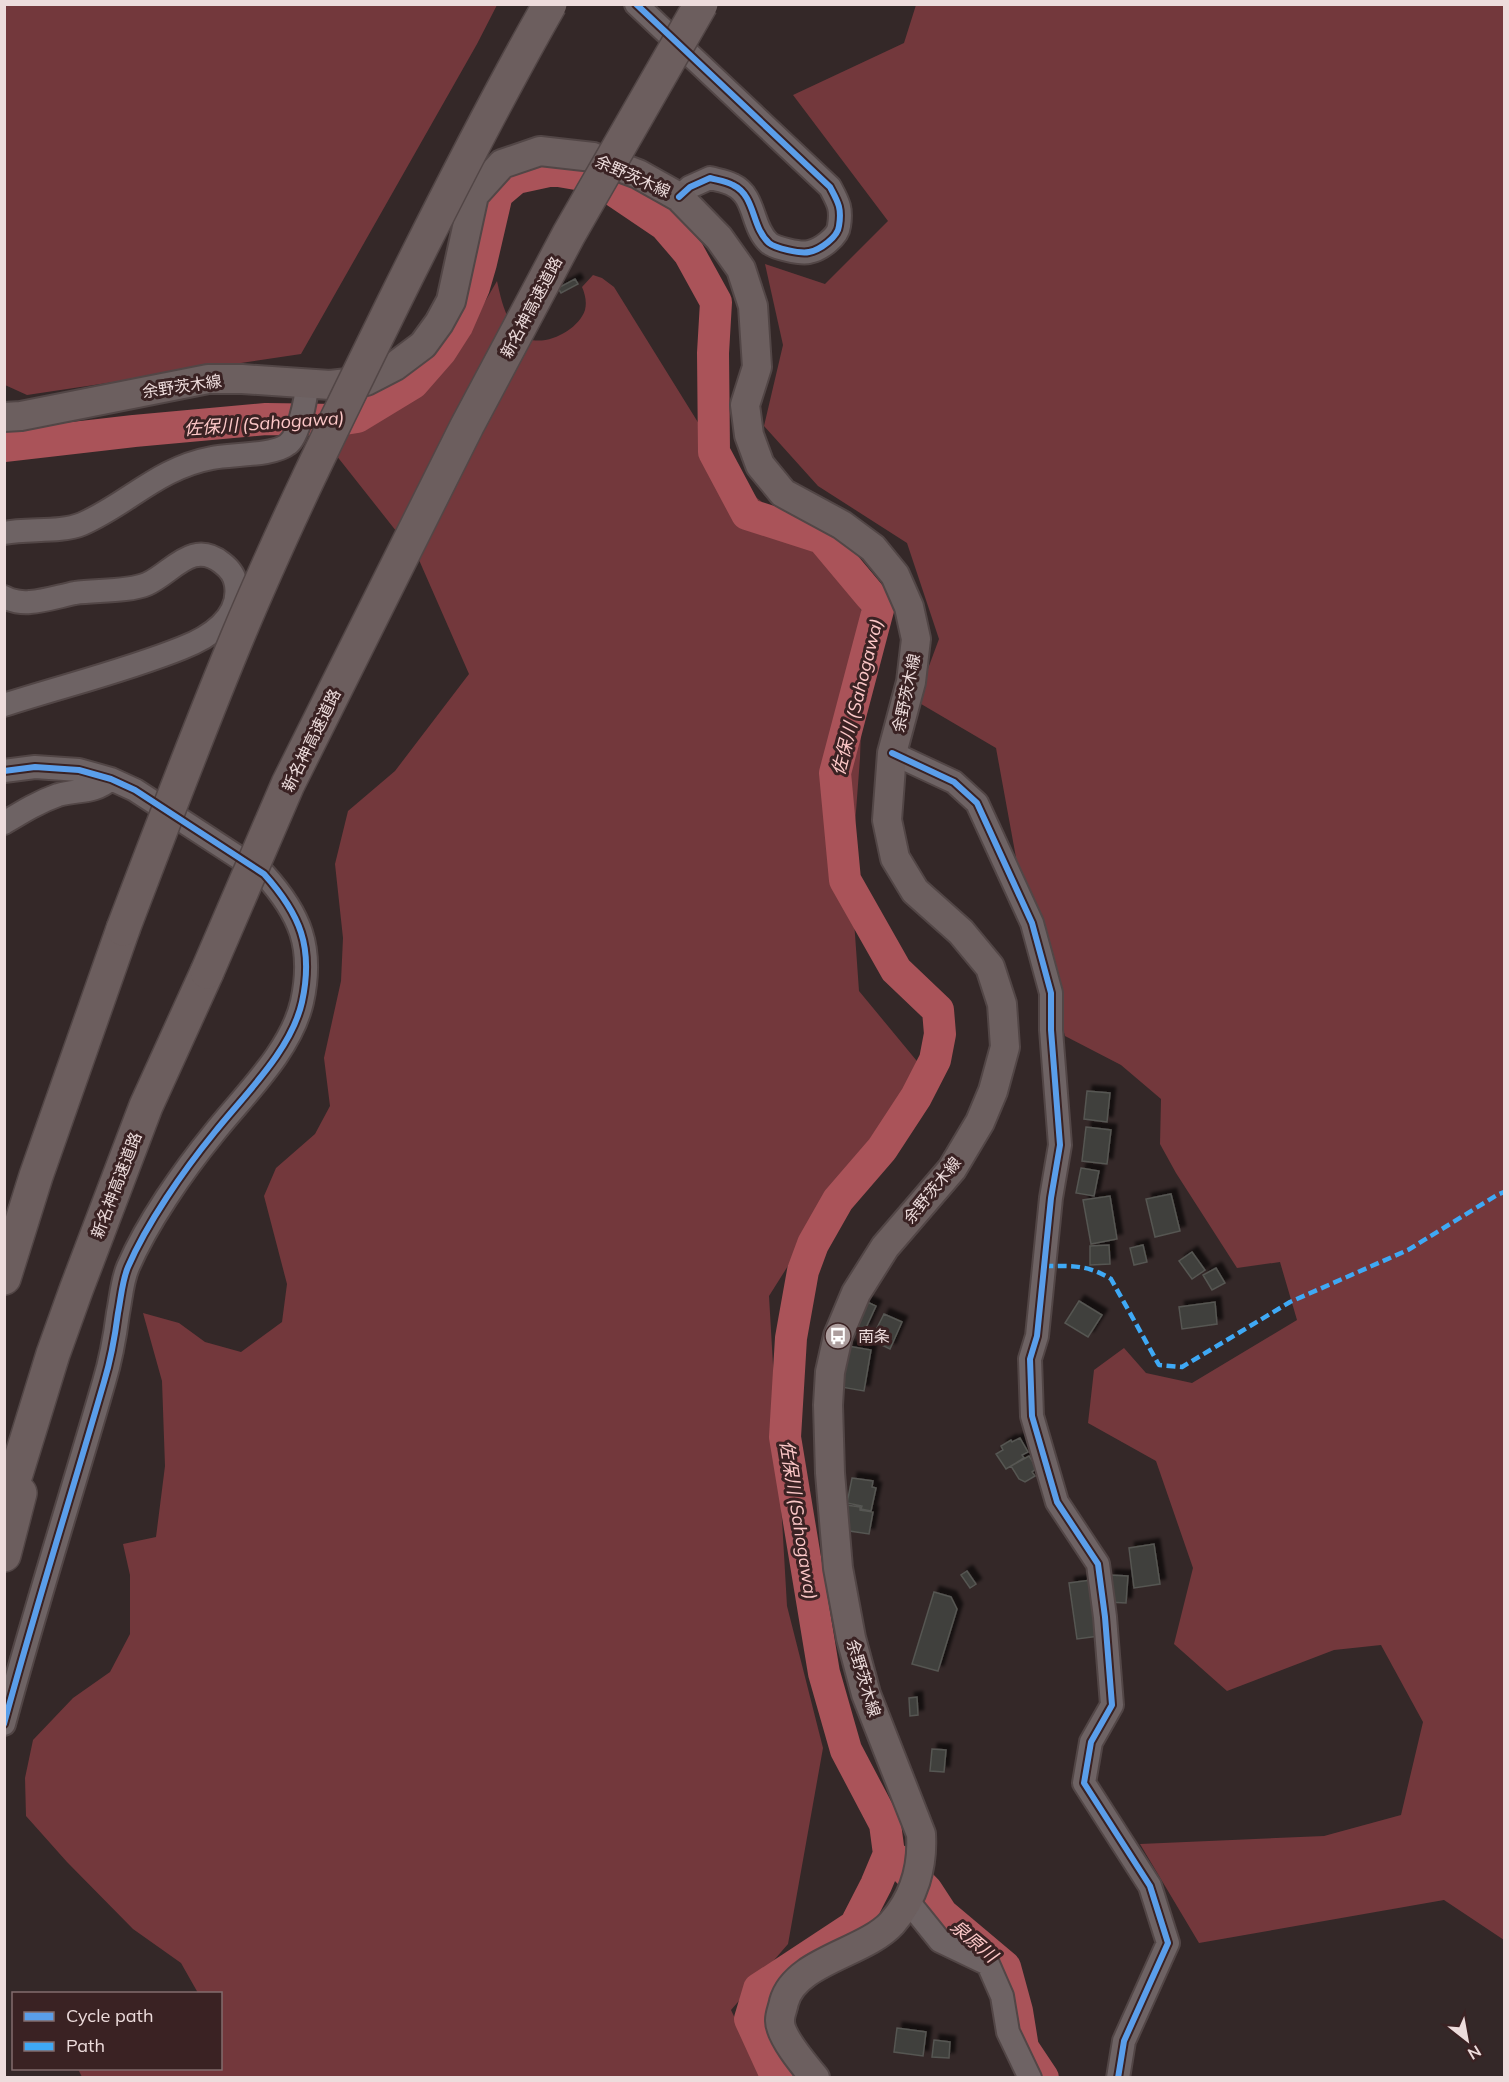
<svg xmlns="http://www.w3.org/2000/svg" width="1509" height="2082" font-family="Mulish,'Noto Sans JP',sans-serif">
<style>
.green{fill:#73383c}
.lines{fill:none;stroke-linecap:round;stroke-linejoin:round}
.river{stroke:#aa5359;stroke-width:32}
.building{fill:#3f413c;stroke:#565652;stroke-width:1.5;filter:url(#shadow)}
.minor-casing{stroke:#524646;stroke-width:26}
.major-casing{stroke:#524646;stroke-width:32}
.highway-casing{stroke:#524646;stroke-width:36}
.minor{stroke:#6e6364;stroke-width:22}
.major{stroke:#6c5f5f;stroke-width:28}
.highway{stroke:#6c5e5e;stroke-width:33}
.highway-bridge-casing{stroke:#524646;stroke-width:36;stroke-linecap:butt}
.highway-bridge{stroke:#6c5e5e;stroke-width:33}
.quiet{stroke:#3fa9f5;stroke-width:4.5;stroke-dasharray:9 4.5;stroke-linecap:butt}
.cycleway-casing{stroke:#3a2223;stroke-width:10}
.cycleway{stroke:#5a9eea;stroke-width:6}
.labels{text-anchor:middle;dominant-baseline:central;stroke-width:6;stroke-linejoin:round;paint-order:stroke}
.street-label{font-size:16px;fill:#eddcdc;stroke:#3a2223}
.poi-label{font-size:16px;fill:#eddcdc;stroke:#3a2223;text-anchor:start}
.water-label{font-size:18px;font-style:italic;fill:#fdc8c8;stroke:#3a2223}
</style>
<defs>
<filter id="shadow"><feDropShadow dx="5.5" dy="-5.5" stdDeviation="1.5" flood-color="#0009"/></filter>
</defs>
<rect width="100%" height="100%" fill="#342828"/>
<path class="green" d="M4 5H497L477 44 301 354 27 395 5 385Z
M916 5H1504V1940L1444 1900 1199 1943 1140 1844 1324 1836 1401 1815 1423 1722 1381 1645 1334 1650 1227 1691 1174 1644 1193 1568 1156 1461 1088 1423 1094 1370 1124 1348 1146 1373 1192 1383 1297 1320 1280 1262 1237 1268 1176 1173 1160 1144 1161 1099 1121 1065 1065 1036 1021 885 996 748 916 701 939 639 907 543 818 486 764 426 783 345 765 264 825 284 888 221 793 95 904 43Z
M593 275 602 278 614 287 699 424 753 495 821 548 865 616 860 758 851 878 859 991 921 1066 849 1169 769 1296 787 1606 823 1748 788 1944 731 2010 763 2077H82L78 2069 220 2068V1994L198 1993 181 1963 133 1929 67 1862 26 1816 25 1778 33 1740 73 1698 110 1672 130 1634V1575L123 1544 156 1537 165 1466 162 1381 143 1313 179 1323 205 1342 241 1352 282 1322 287 1284 264 1196 276 1168 315 1134 330 1106 324 1058 341 981 343 938 335 864 348 811 395 771 469 674 419 560 336 455 317 425 368 424 413 399 447 367 497 281C501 299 505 319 519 333 537 352 578 332 585 310 587 302 585 294 582 287Z"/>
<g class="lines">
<path class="river" d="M4 446 134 431 266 419 338 420 357 417 413 383 441 351 457 326 474 287 481 263 497 194 516 178 553 170 594 177 665 225 689 253 716 302 713 353 714 452 747 514 822 538 879 606 835 773 845 880 896 970 938 1010 940 1034 935 1060 916 1097 882 1149 838 1200 813 1244 803 1271 791 1338 785 1437 824 1673 846 1750 885 1824 889 1854 876 1885 855 1926 759 1989 750 2019 777 2078
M897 1860 927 1891 942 1914 1005 1967 1017 2011 1023 2048 1043 2078"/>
</g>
<path class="building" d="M575 279 578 284 561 293 558 288Z
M1087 1091 1110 1093 1107 1122 1084 1119Z
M1086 1127 1111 1130 1107 1164 1082 1161Z
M1081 1168 1099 1171 1094 1196 1076 1193Z
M1171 1194 1180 1231 1155 1237 1146 1199Z
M1110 1196 1117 1239 1091 1244 1083 1200Z
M1109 1245 1110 1264 1090 1265V1246Z
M1143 1245 1147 1262 1134 1265 1130 1248Z
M1192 1252 1205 1270 1192 1279 1179 1261Z
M1216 1268 1225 1283 1212 1290 1203 1275Z
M863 1300 876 1306 865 1330 853 1325Z
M1079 1301 1102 1315 1088 1337 1065 1323Z
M1215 1302 1217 1324 1182 1329 1179 1307Z
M884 1314 902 1322 890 1349 871 1340Z
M848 1346 871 1350 864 1391 841 1387Z
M1020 1438 1028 1452 1022 1455 1024 1458 1006 1469 996 1454 1003 1450 1001 1446 1011 1440 1012 1442Z
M1029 1456 1037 1468 1032 1472 1035 1476 1025 1482 1019 1479 1011 1466Z
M852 1478 873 1481 872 1487 876 1488 871 1511 861 1509 862 1506 847 1503Z
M846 1505 860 1507V1510L873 1512 869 1534 843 1530Z
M1154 1544 1160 1584 1134 1588 1129 1548Z
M967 1571 976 1584 970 1588 961 1575Z
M1109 1575 1128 1576 1126 1603 1108 1602Z
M1091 1580 1099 1636 1077 1639 1069 1583Z
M934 1592 951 1597 957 1609 938 1671 912 1664Z
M917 1697 918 1715 910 1716 909 1698Z
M932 1749 946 1750 944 1772 930 1771Z
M897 2028 926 2032 923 2056 894 2052Z
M934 2040 950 2042 949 2058 932 2057Z"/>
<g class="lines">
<defs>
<path id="minor" d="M636 4 830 187C838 202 842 208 839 226 838 237 820 250 809 252 800 254 775 248 769 243 751 227 756 196 733 185 726 181 717 180 710 178L690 187 679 197
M4 533C28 528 60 533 82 524 128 504 158 468 212 458 231 454 274 456 288 444 299 436 306 399 307 385
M4 597C11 601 22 603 30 602 45 601 60 596 75 593 96 590 128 592 147 584 172 573 192 539 222 563 230 569 235 576 236 585 241 618 208 638 182 648 125 671 63 686 4 705
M892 753 954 782 977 803 1032 923 1051 993V1030L1060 1145 1051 1198 1037 1336 1030 1359 1032 1416 1057 1502 1098 1564 1105 1617 1112 1705 1091 1742 1084 1783 1150 1886 1168 1943 1124 2041 1118 2078
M4 771 35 767 79 770 111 779 135 790 264 874C300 914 314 947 302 1002 291 1051 244 1095 214 1133 183 1171 147 1223 128 1267 122 1281 121 1298 118 1313 115 1336 111 1359 104 1382 71 1496 35 1609 4 1724
M4 823C22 812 38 802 58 795 79 789 93 794 111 779
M907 1900 940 1941 988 1964 1002 1996 1008 2032 1030 2078"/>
<path id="major" d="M4 417 21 416 208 379H242L330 385 366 381 395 366 423 345 439 323 451 301 474 195 502 164 540 151 593 157 638 174 679 197 719 238 741 269 753 306 757 367 745 405 749 435 760 465 783 493 842 525 873 548 895 575 909 607 916 639 911 682 892 753 887 820 895 858 915 891 961 932 990 967 1002 1004 1005 1047 993 1091 980 1122 952 1169 885 1247 856 1293 838 1336 830 1372 828 1405 830 1473 838 1568 851 1638 866 1694 921 1834C923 1866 914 1898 892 1923 865 1953 795 1961 784 2002 783 2008 780 2014 780 2020 779 2035 805 2066 815 2078"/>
<path id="highway" d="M4 1278 36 1176 123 929
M4 1513 53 1354 76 1290 146 1106 207 972
M4 1555 20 1493"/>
</defs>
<use href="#minor" class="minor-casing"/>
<use href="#major" class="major-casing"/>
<use href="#highway" class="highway-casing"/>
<use href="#minor" class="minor"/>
<use href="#major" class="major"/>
<use href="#highway" class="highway"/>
<defs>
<path id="highway-bridge" d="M123 929C160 832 197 734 237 638 284 525 339 414 393 304 443 203 494 102 550 4
M207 972 288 784 467 426 569 234 701 4"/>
</defs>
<use href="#highway-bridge" class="highway-bridge-casing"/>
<use href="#highway-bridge" class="highway-bridge"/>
<path class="quiet" d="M1044 1266C1070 1266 1087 1264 1111 1279L1159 1365 1182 1367 1290 1302 1408 1250 1497 1195 1504 1192"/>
<defs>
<path id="cycleway" d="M636 4 830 187C838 202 842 208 839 226 838 237 820 250 809 252 800 254 775 248 769 243 751 227 756 196 733 185 726 181 717 180 710 178L690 187 679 197
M892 753 954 782 977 803 1032 923 1051 993V1030L1060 1145 1051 1198 1037 1336 1030 1359 1032 1416 1057 1502 1098 1564 1105 1617 1112 1705 1091 1742 1084 1783 1150 1886 1168 1943 1124 2041 1118 2078
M4 771 35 767 79 770 111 779 135 790 264 874C300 914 314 947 302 1002 291 1051 244 1095 214 1133 183 1171 147 1223 128 1267 122 1281 121 1298 118 1313 115 1336 111 1359 104 1382 71 1496 35 1609 4 1724"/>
</defs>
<use href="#cycleway" class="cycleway-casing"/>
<use href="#cycleway" class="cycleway"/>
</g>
<defs>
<symbol id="bus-disc" viewBox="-11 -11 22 22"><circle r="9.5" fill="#ac9d9d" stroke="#3a2223"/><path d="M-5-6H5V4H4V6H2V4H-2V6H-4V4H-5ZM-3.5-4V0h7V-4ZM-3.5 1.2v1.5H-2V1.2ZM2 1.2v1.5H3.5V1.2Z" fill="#fff"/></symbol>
</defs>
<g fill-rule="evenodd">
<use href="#bus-disc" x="823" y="1321" width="30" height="30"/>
</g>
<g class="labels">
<g class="street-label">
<text transform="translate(633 176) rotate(24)">余野茨木線</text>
<text transform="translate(531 307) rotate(-62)">新名神高速道路</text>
<text transform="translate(182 386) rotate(-8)">余野茨木線</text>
<text transform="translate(906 693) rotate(-78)">余野茨木線</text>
<text transform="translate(311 740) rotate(-64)">新名神高速道路</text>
<text transform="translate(116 1185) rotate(-69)">新名神高速道路</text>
<text transform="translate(932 1190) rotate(-51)">余野茨木線</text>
<text transform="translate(864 1678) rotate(73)">余野茨木線</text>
</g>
<g class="poi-label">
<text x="858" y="1336">南条</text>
</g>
<g class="water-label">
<text transform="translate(264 423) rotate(-4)">佐保川 (Sahogawa)</text>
<text transform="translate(857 697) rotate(-76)">佐保川 (Sahogawa)</text>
<text transform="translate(799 1520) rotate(81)">佐保川 (Sahogawa)</text>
<text transform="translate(974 1941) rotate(40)">泉原川</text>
</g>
</g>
<rect width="1509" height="2082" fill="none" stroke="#eddcdc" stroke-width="12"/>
<rect x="12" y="1992" width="210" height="78" fill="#3a2223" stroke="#826c6d" stroke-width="1.5"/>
<rect x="24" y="2012" width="30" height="9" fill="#5a9eea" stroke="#826c6d" stroke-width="1.5"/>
<text x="66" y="2022" font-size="18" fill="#eddcdc">Cycle path</text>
<rect x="24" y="2042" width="30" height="9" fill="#3fa9f5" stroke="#826c6d" stroke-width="1.5"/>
<text x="66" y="2052" font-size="18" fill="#eddcdc">Path</text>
<g transform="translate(1467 2040) rotate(149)" stroke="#3a2223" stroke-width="4.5" paint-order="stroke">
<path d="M0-4.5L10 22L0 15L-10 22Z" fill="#eddcdc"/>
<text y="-9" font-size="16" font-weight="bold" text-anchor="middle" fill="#eddcdc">N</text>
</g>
</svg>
